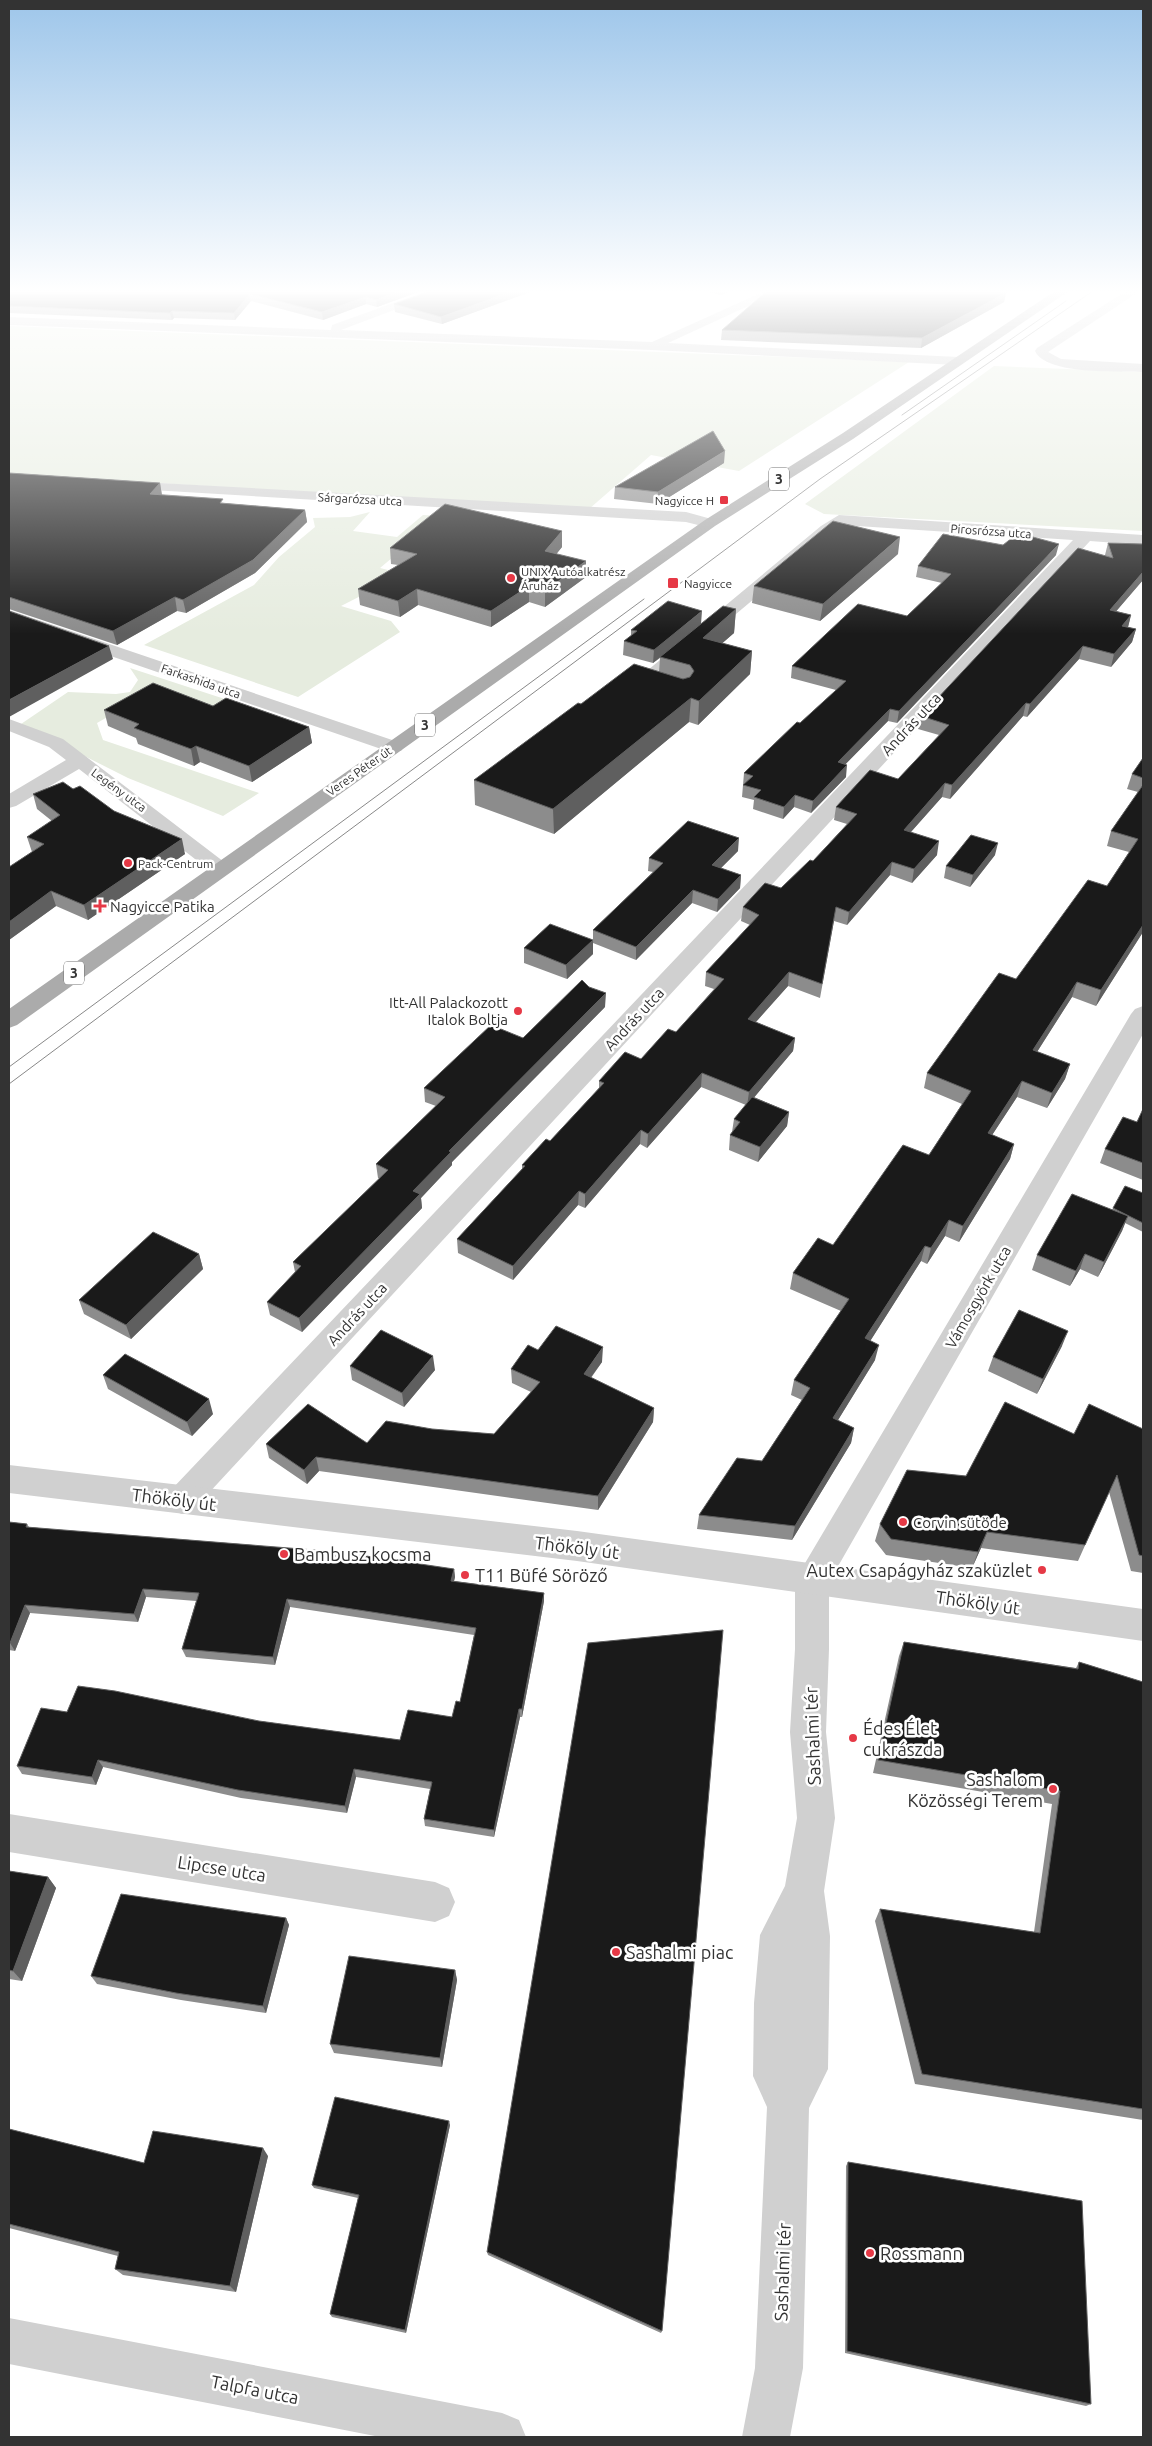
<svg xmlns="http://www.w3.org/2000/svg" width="1152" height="2446" font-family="Ubuntu,sans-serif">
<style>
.green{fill:#e6ecdf}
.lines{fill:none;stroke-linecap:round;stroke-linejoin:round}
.minor{fill:#d0d0d0;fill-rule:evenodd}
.tertiary{fill:#d0d0d0;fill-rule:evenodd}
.primary{fill:#ababab;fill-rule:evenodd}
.tram{stroke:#888;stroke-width:1}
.wall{fill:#8c8c8c}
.shaded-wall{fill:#5f5f5f}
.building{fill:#1a1a1a;stroke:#5f5f5f}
.poi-dot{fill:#e63946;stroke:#fff;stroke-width:2}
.labels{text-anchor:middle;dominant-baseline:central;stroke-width:5;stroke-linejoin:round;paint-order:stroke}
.far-street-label{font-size:12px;fill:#333;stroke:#fff}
.far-poi-label{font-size:12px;fill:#333;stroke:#fff;text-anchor:start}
.shield{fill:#fff;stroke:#707070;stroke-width:1}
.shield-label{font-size:14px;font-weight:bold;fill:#333}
.street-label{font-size:15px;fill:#333;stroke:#fff}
.poi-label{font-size:15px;fill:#333;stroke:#fff;text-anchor:start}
.near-street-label{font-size:18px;fill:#333;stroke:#fff}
.near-poi-label{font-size:18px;fill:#333;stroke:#fff;text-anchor:start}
</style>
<rect width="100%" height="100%" fill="#fff"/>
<path class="green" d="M9 326 909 362 739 471 651 455 589 509 9 474Z
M994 366 1143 372V531L824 514 805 504Z
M370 512 353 531 397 537 423 515 442 516 380 568 470 590 392 580 341 606 391 621 400 632 298 697 144 645 254 585 279 557 315 527 313 518 350 517Z
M130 668 298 723 132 703 97 723 103 740 259 793 223 816 128 778 21 724 68 692 116 694 130 692 138 680Z"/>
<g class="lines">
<path class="minor" d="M427 291H444L341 330 652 342 765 291H781L668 343 958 357 964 361 958 365 652 350 9 325V317L331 330 332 325Z
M1126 291H1140L1048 352 1061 359 1143 364V372C1118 371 1046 375 1035 351L1037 348Z
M123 481 686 512 715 520 718 523 710 528 686 522 118 488 116 485Z
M839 515 1143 535V545L1090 541 193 1510 182 1514 171 1510 166 1500 171 1490 1073 540 842 525 655 682 665 685 668 689 665 693C656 695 638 692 633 684L636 680 821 526Z
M9 610 401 743 404 747 401 751H387L9 621Z
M9 719 63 739 232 868 229 873 221 874 213 873 79 769 16 806 9 808V794L66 760 49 747 9 731Z
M1143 1006V1034L829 1582V1649L826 1732 835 1818 824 1891 830 1936 828 2069 809 2108 803 2368 790 2437H742L755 2368 767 2107 753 2076 754 2003 760 1935 785 1886 797 1818 790 1732 795 1649V1580L1131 1014 1135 1009Z
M9 1814 435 1882 449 1888 455 1902 449 1916 435 1922 9 1852Z
M9 2318 502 2413 519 2420 526 2437H380L9 2364Z"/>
<path class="tertiary" d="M9 1465 577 1531 1143 1609V1641L577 1561 9 1493Z"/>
<path class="primary" d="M1055 291H1069L853 439 715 526 17 1025 9 1028V1009L705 520 843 433Z"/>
<path class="tram" d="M902 415 1066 301
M9 1067 644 599
M9 1084 820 479 1093 291"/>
</g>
<path class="wall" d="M9 291H421L377 307 366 304 323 320 251 301 235 320 174 318 172 320 9 313Z
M430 291H533L442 324 395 312 394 304Z
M705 291H730L721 295Z
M1006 293 1004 302 921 348 721 340 722 330Z
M724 463 658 504 614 499 615 487Z
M9 473 160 483 162 495 224 503 305 510 307 522 255 573 186 613 177 611 117 645 9 609Z
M562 531V547L556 554 586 577 545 607 529 602 491 627 418 605 400 617 360 605 358 589 398 565 391 564 390 548Z
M1108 543 1143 544V580L1116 611 1131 615 1128 627 1136 629 1132 642 1111 667 1079 659 1027 717 1023 716 950 799 942 797 911 832 937 855 912 883 890 875 847 925 834 921 820 998 788 986 756 1022 795 1038 793 1051 754 1097 789 1112 787 1126 758 1162 729 1150 730 1135 732 1132 734 1119 746 1105 701 1087 647 1148 640 1144 585 1208 578 1205 513 1280 458 1253 457 1239 522 1169V1165L550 1141 599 1088V1081L641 1059 676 1032 714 989 705 986 706 972 750 925 741 921 743 907 781 888 813 861 847 824 834 820 836 807 898 779 939 735 918 729 921 716 1105 555Z
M898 554 820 621 752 603 754 586Z
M1056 555 897 723 888 721 845 764 846 777 811 813 794 807 783 819 753 809 754 800 742 797 744 773 800 723 836 690 791 678 792 666 907 616 942 583 916 577 918 566Z
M736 609 734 633 722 643 752 651 750 674 698 725 689 722 554 834 475 805 474 780 581 704 659 672 660 658 653 663 623 655 624 641 631 636V630L701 624Z
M213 706 309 727 312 743 252 782 200 762 194 766 138 744 136 738 108 726 104 710Z
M1143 758V932L1096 1006 1072 997 1037 1052 1070 1064 1065 1079 1047 1108 1017 1097 992 1135 1014 1144 1010 1159 959 1242 945 1236 927 1264 921 1261 870 1341 875 1360 838 1420 854 1428 851 1443 792 1540 697 1529 699 1515 762 1461 802 1400 791 1395 794 1380 841 1311 790 1289 793 1273 833 1245 929 1155 962 1104 924 1088 927 1073 1107 886 1129 852 1107 846 1111 831 1138 792 1127 789 1132 774Z
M73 789 114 811 185 854 88 920 56 906 9 940V867L32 852 27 837 52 821 37 809 33 794Z
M738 851 721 868 741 875 740 888 717 912 692 903 636 960 593 943V954L567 979 524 963V948L593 940V930L653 872 648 871 649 858Z
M995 855 970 887 944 878 946 866Z
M605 1007 452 1162V1165L421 1198 422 1208 302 1332 270 1315 267 1302 295 1272 293 1262 380 1179 378 1178 376 1164 436 1106 425 1102 424 1088 523 1038Z
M1143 1109V1180L1100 1163 1105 1149 1137 1122Z
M1143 1193V1232L1125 1223 1122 1231 1098 1277 1080 1269 1070 1286 1032 1270 1037 1255 1112 1210 1113 1208Z
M199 1254 203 1269 131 1339 84 1314 79 1300Z
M1062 1346 1037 1394 988 1371 993 1357Z
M538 1350 602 1362 591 1378 654 1408 653 1422 598 1510 319 1471 307 1484 269 1458 266 1444 367 1443 432 1429 494 1434 531 1392 512 1383 511 1369Z
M350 1366 435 1370 404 1407 352 1380Z
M103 1375 213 1414 192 1436 108 1389Z
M1143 1429V1573L1131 1571 1109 1492 1078 1561 981 1548 972 1568 886 1555 875 1541 880 1524 966 1476 1074 1434Z
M9 1522 27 1524 29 1527 454 1569 455 1577 454 1581 544 1593V1601L522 1717H520L494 1837 425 1826 424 1819 430 1789 356 1777 347 1813 241 1798 103 1767 96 1785 22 1774 17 1766 67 1712 259 1721 400 1740 452 1717 460 1702 474 1635 290 1607 275 1665 186 1657 182 1649 196 1601 146 1597 138 1622 30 1613 15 1651 9 1650Z
M904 1642 1076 1668 1079 1662 1143 1682V2120L915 2084 875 1921 880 1909 1034 1932 1052 1804 873 1773 899 1656Z
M9 1871 48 1877 56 1888 22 1981 9 1979Z
M286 1918 289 1925 266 2013 181 2000 97 1984 91 1976Z
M455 1970 457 1980 442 2067 334 2053 330 2044Z
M450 2125 406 2333 332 2317 330 2314 358 2198 314 2188 312 2185Z
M9 2129 144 2163 268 2156 236 2292 123 2275 115 2269 118 2256 9 2228Z
M848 2162 1091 2404 1086 2406 845 2353 846 2166Z
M487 2252 662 2331 661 2333 488 2255Z"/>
<path class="shaded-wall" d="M401 291H421L377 307 376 300Z
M513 291H533L442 324 441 317Z
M722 291H730L721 295Z
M995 291H1010L1006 293 1004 302 921 348 922 338Z
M250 294 251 301 235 320 234 313Z
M366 297V304L323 320 322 312Z
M172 311 174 318 172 320 170 313Z
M725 451 724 463 658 504V492Z
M160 483 162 496 150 494Z
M305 510 307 522 255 573 186 613 183 600Z
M562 531V547L546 567 545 551Z
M900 537 898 554 820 621 823 604Z
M1059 544 1056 555 897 723 899 711Z
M586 561V577L545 607V591Z
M1143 572V580L1107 622 1110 610Z
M529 586V602L491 627V611Z
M417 589 418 605 400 617 398 601Z
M175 597 177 611 117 645 113 631Z
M736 609 734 633 701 662 703 638Z
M702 611 701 624 653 663 654 650Z
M1131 615 1128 627 1122 626Z
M1136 629 1132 642 1111 667 1114 654Z
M109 646 113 659 9 717V700Z
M1083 646 1079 659 1027 717 1030 704Z
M752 651 750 674 698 725 699 701Z
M691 698 689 722 554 834 553 809Z
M1026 703 1023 716 950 799 952 785Z
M890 709 888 721 836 774 838 762Z
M309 727 312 743 252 782 249 766Z
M196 746 200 762 194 766 191 749Z
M847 765 846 777 811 813 813 801Z
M945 783 942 797 901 843 904 830Z
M795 795 794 807 783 819 784 807Z
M739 838 738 851 711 878 712 865Z
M182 839 185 854 88 920 84 905Z
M939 841 937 855 912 883 914 869Z
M998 843 995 855 970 887 973 875Z
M892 862 890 875 847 925 849 912Z
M741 875 740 888 717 912 718 899Z
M693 890 692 903 636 960V947Z
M51 891 56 906 9 940V922Z
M1143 925V932L1096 1006 1101 990Z
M593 940V954L567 979 566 965Z
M789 972 788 986 746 1033 748 1019Z
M1077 982 1072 997 1028 1066 1033 1050Z
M606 993 605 1007 452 1162V1165L421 1198 422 1208 302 1332 299 1318 449 1151Z
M795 1038 793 1051 747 1106 749 1092Z
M1070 1064 1065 1079 1047 1108 1052 1093Z
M702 1073 701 1087 647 1148 648 1134Z
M1022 1081 1017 1097 983 1149 988 1133Z
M789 1112 787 1126 758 1162 760 1147Z
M641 1130 640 1144 585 1208V1194Z
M1014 1144 1010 1159 959 1242 963 1226Z
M579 1191 578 1205 513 1280V1266Z
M1128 1216 1122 1231 1098 1277 1104 1262Z
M949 1220 945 1236 927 1264 931 1248Z
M925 1246 921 1261 862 1354 865 1338Z
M199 1254 203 1269 131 1339 126 1325Z
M1085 1254 1080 1269 1070 1286 1076 1271Z
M1068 1331 1062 1346 1037 1394 1043 1379Z
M879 1345 875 1360 830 1433 833 1418Z
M603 1347 602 1362 583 1388 584 1374Z
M433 1356 435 1370 404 1407 402 1393Z
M209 1399 213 1414 192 1436 187 1422Z
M654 1408 653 1422 598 1510V1496Z
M854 1428 851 1443 792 1540 795 1526Z
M316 1457 319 1471 307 1484 304 1470Z
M987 1532 981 1548 972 1568 978 1552Z
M454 1569 455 1577 452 1589 451 1581Z
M143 1589 146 1597 138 1622 134 1614Z
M544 1593V1601L522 1717V1709Z
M287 1599 290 1607 275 1665 273 1657Z
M25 1605 30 1613 15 1651 10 1643Z
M519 1709 520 1717 494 1837V1830Z
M98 1760 103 1767 96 1785 92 1777Z
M354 1769 356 1777 347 1813 345 1806Z
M48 1877 56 1888 22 1981 13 1971Z
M286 1918 289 1925 266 2013 263 2006Z
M455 1970 457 1980 442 2067 440 2058Z
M449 2121 450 2125 406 2333 405 2330Z
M263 2148 268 2156 236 2292 230 2286Z"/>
<path class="building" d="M9 291H401L376 300 366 297 322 312 250 294 234 313 172 311 170 313 9 306Z
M430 291H513L441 317 394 304Z
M767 291H995L1006 293 922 338 722 330Z
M713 431 725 451 658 492 615 487Z
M9 473 160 483 150 494 223 499 220 503 305 510 253 560 183 600 175 597 113 631 9 597Z
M445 504 562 531 545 551 586 561 545 591 529 586 491 611 417 589 398 601 358 589 417 554 390 548Z
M833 521 900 537 823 604 754 586Z
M1018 533 1059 544 899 711 890 709 838 762 847 765 813 801 795 795 784 807 754 797 761 790 743 785 753 776 744 773 797 722 800 723 846 681 792 666 858 604 907 616 951 574 918 566 943 534 1003 545Z
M1108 543 1143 544V572L1110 610 1131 615 1122 626 1136 629 1114 654 1083 646 1030 704 1026 703 952 785 945 783 904 830 939 841 914 869 892 862 849 912 836 907 822 984 789 972 748 1019 795 1038 749 1092 702 1073 648 1134 641 1130 585 1194 579 1191 513 1266 457 1239 525 1166 522 1165 546 1139 550 1141 604 1083 599 1081 625 1052 641 1059 668 1029 676 1032 724 979 706 972 759 915 743 907 765 883 781 888 810 860 813 861 857 814 836 807 870 770 898 779 949 725 921 716 1078 548 1113 558Z
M668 601 702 611 654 650 624 641 637 631 631 630Z
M723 606 736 609 703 638 752 651 699 701 691 698 553 809 474 780 578 703 581 704 634 664 683 679 690 677 694 671 690 665 660 657Z
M9 611 109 646 9 700Z
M153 683 213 706 226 698 309 727 249 766 196 746 191 749 134 728 139 724 104 710Z
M1143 758V778L1132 774Z
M63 782 73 789 80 786 114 811 182 839 84 905 51 891 9 922V867L44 844 27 837 60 815 33 794Z
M1143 785V925L1101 990 1077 982 1033 1050 1070 1064 1052 1093 1022 1081 988 1133 1014 1144 963 1226 949 1220 931 1248 925 1246 865 1338 879 1345 833 1418 854 1428 795 1526 699 1515 737 1458 762 1461 810 1388 794 1380 849 1299 793 1273 818 1238 833 1245 903 1145 929 1155 971 1091 927 1073 999 973 1016 979 1088 880 1107 886 1138 839 1111 831Z
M688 821 739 838 712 865 741 875 718 899 693 890 636 947 593 930 663 863 649 858Z
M971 835 998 843 973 875 946 866Z
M550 924 593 940 566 965 524 948Z
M582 980 589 987 606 993 449 1151 451 1152 413 1191 420 1194 299 1318 267 1302 301 1266 293 1262 388 1170 376 1164 445 1097 424 1088 491 1025 523 1038Z
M752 1097 789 1112 760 1147 730 1135 740 1122 734 1119Z
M1143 1109V1163L1105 1149 1123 1117 1137 1122Z
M1125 1186 1143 1193V1223L1113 1208Z
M1072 1194 1128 1216 1104 1262 1085 1254 1076 1271 1037 1255Z
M153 1232 199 1254 126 1325 79 1300Z
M1019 1310 1068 1331 1043 1379 993 1357Z
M556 1326 603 1347 584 1374 654 1408 598 1496 316 1457 304 1470 266 1444 308 1404 367 1443 386 1421 432 1429 494 1434 540 1382 511 1369 528 1345 538 1350Z
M381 1330 433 1356 402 1393 350 1366Z
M125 1354 209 1399 187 1422 103 1375Z
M1005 1402 1074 1434 1089 1404 1143 1429V1556L1139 1555 1117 1475 1085 1545 987 1532 978 1552 891 1539 880 1524 907 1470 966 1476Z
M9 1522 27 1524 26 1527 339 1552 454 1569 451 1581 544 1593 522 1709H519L494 1830 424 1819 432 1782 354 1769 345 1806 238 1790 98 1760 92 1777 17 1766 41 1708 67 1712 78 1686 115 1691 259 1721 400 1740 408 1710 452 1717 456 1701 460 1702 476 1628 287 1599 273 1657 182 1649 199 1593 143 1589 134 1614 25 1605 10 1643H9Z
M723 1630 662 2331 487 2252 588 1643Z
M904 1642 1078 1669 1079 1662 1143 1682V2109L922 2074 880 1909 1040 1933 1060 1791 878 1760Z
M9 1871 48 1877 13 1971 9 1970Z
M121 1894 286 1918 263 2006 176 1993 91 1976Z
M349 1956 455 1970 440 2058 330 2044Z
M335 2097 449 2121 405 2330 330 2314 359 2195 312 2185Z
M9 2129 144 2163 153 2131 263 2148 230 2286 115 2269 119 2252 9 2224Z
M848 2162 1082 2201 1091 2404 847 2351Z"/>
<linearGradient id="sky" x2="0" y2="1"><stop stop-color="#9ec6ea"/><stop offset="0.46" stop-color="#fff"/><stop offset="1" stop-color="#fff" stop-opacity="0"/></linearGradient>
<rect width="1152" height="634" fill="url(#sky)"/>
<g class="poi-dot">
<rect x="719" y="495" width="10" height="10" rx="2.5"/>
<circle cx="511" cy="578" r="5"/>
<rect x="667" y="577" width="12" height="12" rx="2.5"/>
<circle cx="128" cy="863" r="5"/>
<path d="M97.5 898.5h5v5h5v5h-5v5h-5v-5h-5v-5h5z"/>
<circle cx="518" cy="1011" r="5"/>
<circle cx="903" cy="1522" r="5"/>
<circle cx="284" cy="1554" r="5"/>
<circle cx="1042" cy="1570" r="5"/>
<circle cx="465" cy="1575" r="5"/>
<circle cx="853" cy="1738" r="5"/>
<circle cx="1053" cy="1789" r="5"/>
<circle cx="616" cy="1952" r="5"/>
<circle cx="870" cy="2253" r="5"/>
</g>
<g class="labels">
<g class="far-street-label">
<text transform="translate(360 499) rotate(3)">Sárgarózsa utca</text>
<text transform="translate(991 531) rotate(4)">Pirosrózsa utca</text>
<text transform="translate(201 681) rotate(19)">Farkashida utca</text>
<text transform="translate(359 771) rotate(-35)">Veres Péter út</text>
<text transform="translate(119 790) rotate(36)">Legény utca</text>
</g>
<g class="far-poi-label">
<text x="714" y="500" text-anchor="end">Nagyicce H</text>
<text x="521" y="571">UNIX Autóalkatrész<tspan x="521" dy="14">Áruház</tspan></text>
<text x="684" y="583">Nagyicce</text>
<text x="138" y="863">Pack-Centrum</text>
</g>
<g class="shield">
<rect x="769" y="467.5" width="20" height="23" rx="4"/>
<rect x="415" y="713.5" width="20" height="23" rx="4"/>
<rect x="64" y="961.5" width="20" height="23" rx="4"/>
</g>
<g class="shield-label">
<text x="779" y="479">3</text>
<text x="425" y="725">3</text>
<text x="74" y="973">3</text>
</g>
<g class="street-label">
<text transform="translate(911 724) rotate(-47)">András utca</text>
<text transform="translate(634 1019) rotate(-47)">András utca</text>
<text transform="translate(978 1297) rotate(-60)">Vámosgyörk utca</text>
<text transform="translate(357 1314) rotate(-47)">András utca</text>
</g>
<g class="poi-label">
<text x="110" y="906">Nagyicce Patika</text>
<text x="508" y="1002" text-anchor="end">Itt-All Palackozott<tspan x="508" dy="17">Italok Boltja</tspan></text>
<text x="913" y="1522">Corvin sütöde</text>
</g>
<g class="near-street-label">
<text transform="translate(174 1499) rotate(7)">Thököly út</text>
<text transform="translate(577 1547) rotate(7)">Thököly út</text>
<text transform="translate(978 1602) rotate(8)">Thököly út</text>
<text transform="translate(812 1736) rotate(-92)">Sashalmi tér</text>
<text transform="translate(222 1868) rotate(9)">Lipcse utca</text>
<text transform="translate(782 2272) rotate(-88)">Sashalmi tér</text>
<text transform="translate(255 2389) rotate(11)">Talpfa utca</text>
</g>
<g class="near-poi-label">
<text x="294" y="1554">Bambusz kocsma</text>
<text x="1032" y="1570" text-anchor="end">Autex Csapágyház szaküzlet</text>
<text x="475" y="1575">T11 Büfé Söröző</text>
<text x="863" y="1728">Édes Élet<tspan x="863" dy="21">cukrászda</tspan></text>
<text x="1043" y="1779" text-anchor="end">Sashalom<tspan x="1043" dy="21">Közösségi Terem</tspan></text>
<text x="626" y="1952">Sashalmi piac</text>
<text x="880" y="2253">Rossmann</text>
</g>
</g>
<rect width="1152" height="2446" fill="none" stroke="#333333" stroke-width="20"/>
</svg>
